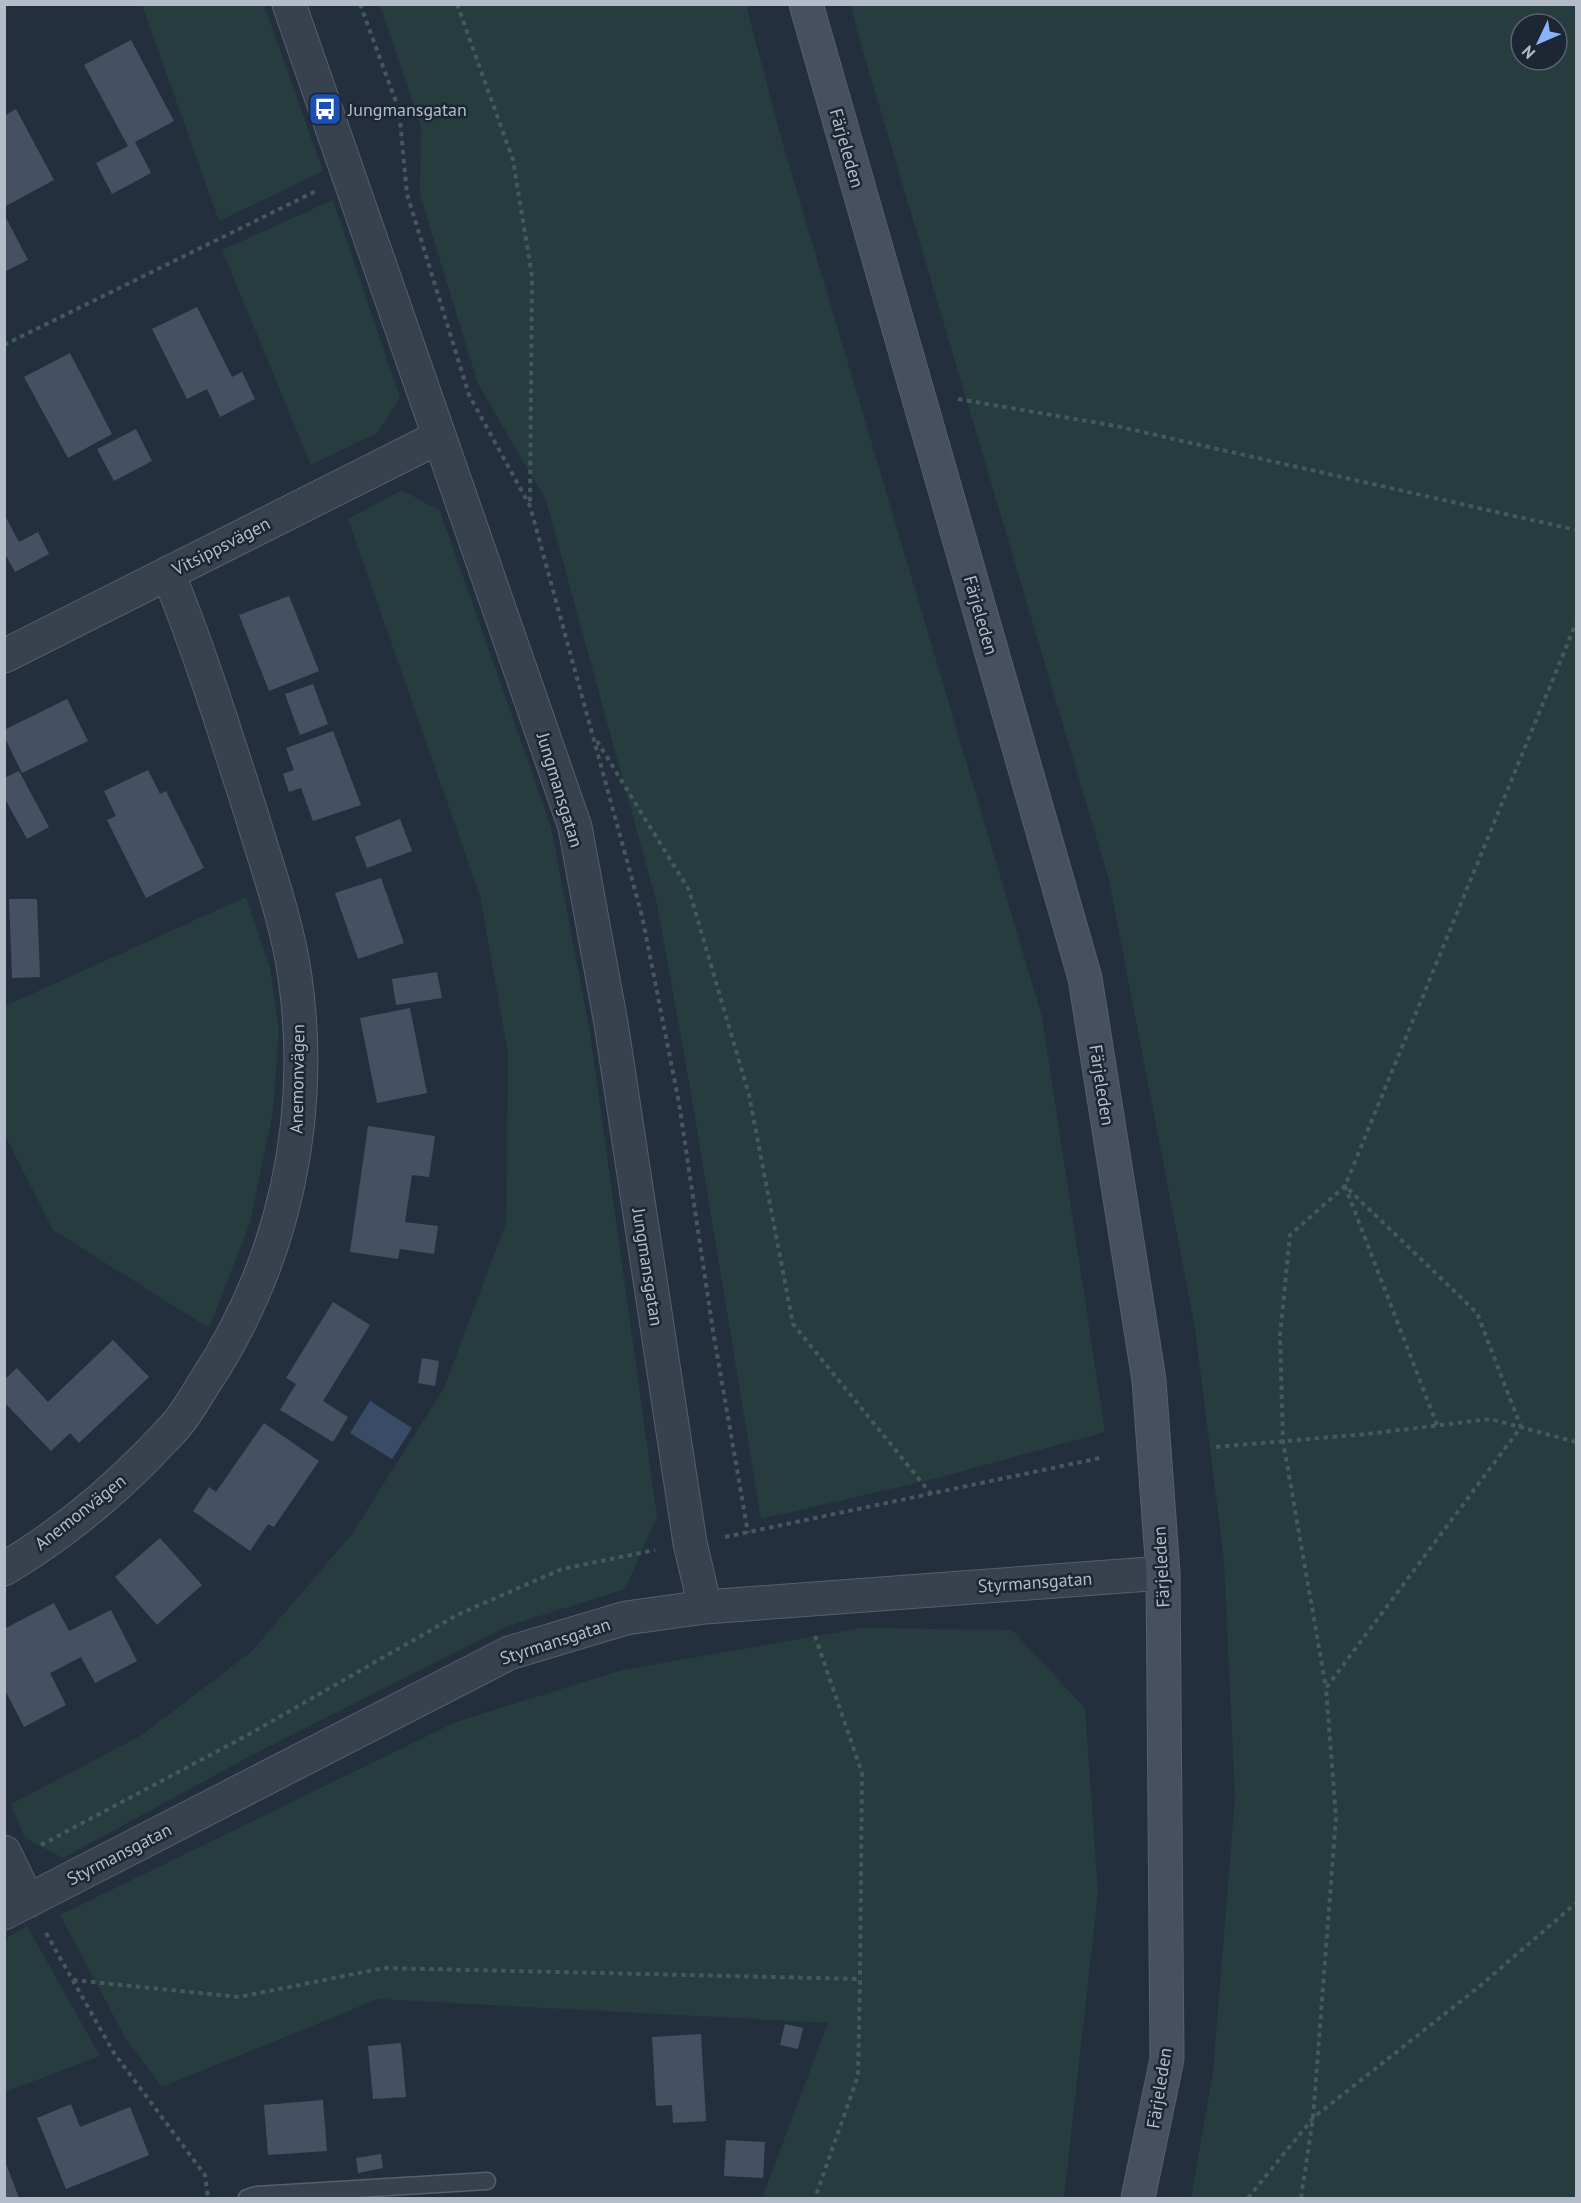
<svg xmlns="http://www.w3.org/2000/svg" width="1581" height="2203" font-family="'PT Sans',sans-serif">
<style>
.green{fill:#263c3f;fill-rule:evenodd}
.water{fill:#394c67}
.building{fill:#455162}
.lines{fill:none;stroke-linecap:round;stroke-linejoin:round}
.service-casing{stroke:#565f6c;stroke-width:19}
.minor-casing{stroke:#565f6c;stroke-width:35}
.secondary-casing{stroke:#565f6c;stroke-width:35}
.path{stroke:#44595c;stroke-width:4;stroke-dasharray:4.5 4.5;stroke-linecap:butt}
.service{stroke:#38414e;stroke-width:16}
.minor{stroke:#38414e;stroke-width:33}
.secondary{stroke:#465061;stroke-width:33}
.labels{text-anchor:middle;dominant-baseline:central;stroke-width:5;stroke-linejoin:round;paint-order:stroke}
.poi-label{font-size:18px;fill:#b4bcc9;stroke:#1d2633;text-anchor:start}
.street-label{font-size:18px;fill:#b4bcc9;stroke:#1d2633}
</style>
<rect width="100%" height="100%" fill="#242f3e"/>
<path class="green" d="M142 5H264L323 171 219 221Z
M380 5H746L782 141 1042 1017 1105 1432 938 1478 761 1519 691 1093 657 904 546 500 478 384 420 195 421 126Z
M851 5H1576V2198H1191L1213 2072 1235 1798 1224 1560 1195 1328 1109 880 857 31ZM1521 24H1557V60H1521Z
M333 200 400 398 377 433 311 465 222 250Z
M402 490 440 511 551 827 590 1033 657 1517 625 1589 508 1626 254 1754 63 1858 25 1838 11 1804 142 1735 252 1651 352 1534 444 1388 506 1223 508 1053 480 896 348 519Z
M246 897 270 968 279 1030 273 1111 250 1223 209 1328 53 1230 5 1135V1006Z
M862 1628 1012 1630 1085 1708 1098 1893 1064 2198H762L828 2023 378 1999 162 2087 127 2041 60 1915 456 1722 622 1670Z
M27 1926 100 2056 5 2092V1939Z"/>
<path class="water" d="M370 1401 412 1428 392 1459 350 1433Z"/>
<path class="building" d="M131 40 174 121 135 142 151 173 112 194 96 163 128 146 84 65Z
M16 109 54 180 4 207V116Z
M4 214 28 260 4 272Z
M197 307 232 377 242 372 255 399 220 417 207 389 187 399 152 329Z
M70 353 112 434 68 458 24 377Z
M136 429 152 461 114 481 97 449Z
M4 514 19 542 38 532 49 554 15 572 4 552Z
M289 596 319 671 269 691 239 615Z
M313 684 328 724 300 735 285 694Z
M67 699 88 741 22 773 4 736V730Z
M333 731 361 805 313 821 301 788 289 792 283 774 294 770 286 748Z
M148 770 160 794 166 791 204 868 146 898 107 820 116 816 104 791Z
M19 771 49 827 27 839 4 797V778Z
M400 819 412 851 367 868 355 837Z
M381 878 404 943 358 959 335 893Z
M9 899H37L40 977 12 978Z
M437 972 442 998 396 1005 392 979Z
M410 1008 427 1093 377 1103 360 1018Z
M368 1126 435 1136 429 1177 412 1175 405 1222 438 1226 434 1254 400 1249 398 1259 350 1252Z
M333 1302 370 1325 323 1401 348 1417 333 1442 280 1410 296 1384 286 1378Z
M113 1340 149 1377 79 1443 70 1433 51 1451 4 1402V1380L17 1368 48 1402Z
M422 1358 439 1361 435 1386 418 1383Z
M264 1423 319 1461 274 1527 268 1524 250 1551 193 1511 209 1487 216 1492Z
M160 1538 202 1585 157 1625 115 1577Z
M54 1603 69 1631 111 1610 137 1661 95 1683 81 1657 50 1673 66 1705 24 1727 4 1688V1629Z
M785 2024 803 2028 798 2049 780 2045Z
M701 2034 706 2121 673 2123 672 2105 656 2106 652 2037Z
M401 2043 406 2097 373 2099 368 2046Z
M323 2100 327 2151 268 2155 264 2105Z
M71 2104 80 2127 130 2107 149 2155 66 2189 37 2118Z
M726 2140 765 2142 763 2178 724 2176Z
M381 2154 383 2168 358 2173 356 2158Z
M4 2161H5L19 2198H4Z"/>
<g class="lines">
<defs>
<path id="service" d="M247 2198 256 2195 487 2181"/>
<path id="minor" d="M289 4 575 827 611 1023 690 1543 705 1607
M4 656 439 437
M4 1569C58 1537 107 1497 150 1453 159 1443 169 1434 177 1424 188 1411 196 1396 205 1382 284 1262 315 1119 295 977 287 921 267 867 251 813 225 732 200 652 168 573
M4 1852 28 1901
M4 1913 509 1653 626 1618 705 1607 1163 1573"/>
<path id="secondary" d="M806 4 1085 978 1149 1380 1163 1573 1167 2059 1138 2198"/>
</defs>
<use href="#service" class="service-casing"/>
<use href="#minor" class="minor-casing"/>
<use href="#secondary" class="secondary-casing"/>
<path class="path" d="M360 4 399 110 407 194 469 395 530 506 642 916 679 1103 713 1331 748 1533
M457 4 513 160 532 276 530 505
M4 345 316 191
M958 399 1116 426 1576 530
M597 741 689 890 749 1095 793 1324 932 1495
M1437 1425 1345 1186 1576 623
M1216 1447 1367 1434 1490 1419 1576 1442
M725 1537 1100 1458
M815 1636 862 1773 860 1979
M41 1845 246 1736 459 1614 562 1569 655 1550
M46 1933 114 2053 205 2175 208 2198
M73 1980 239 1997 384 1968 860 1979 858 2076 815 2198
M1248 2198 1313 2118 1480 1986 1576 1903
M1301 2198 1313 2118 1336 1817 1326 1688 1521 1427 1477 1313 1345 1186 1290 1235 1280 1336 1283 1441 1326 1688"/>
<use href="#service" class="service"/>
<use href="#minor" class="minor"/>
<use href="#secondary" class="secondary"/>
</g>
<defs>
<symbol id="bus-square" viewBox="-11 -11 22 22"><rect x="-9" y="-9" width="18" height="18" rx="4" fill="#1a4fb4" stroke="#1d2633"/><path d="M-5-6H5V4H4V6H2V4H-2V6H-4V4H-5ZM-3.5-4V0h7V-4ZM-3.5 1.2v1.5H-2V1.2ZM2 1.2v1.5H3.5V1.2Z" fill="#fff"/></symbol>
</defs>
<g fill-rule="evenodd">
<use href="#bus-square" x="306" y="90" width="38" height="38"/>
</g>
<g class="labels">
<g class="poi-label">
<text x="348" y="109">Jungmansgatan</text>
</g>
<g class="street-label">
<text transform="translate(847 148) rotate(74)">Färjeleden</text>
<text transform="translate(221 546) rotate(-27)">Vitsippsvägen</text>
<text transform="translate(981 615) rotate(74)">Färjeleden</text>
<text transform="translate(560 790) rotate(73)">Jungmansgatan</text>
<text transform="translate(297 1079) rotate(-89)">Anemonvägen</text>
<text transform="translate(1102 1085) rotate(81)">Färjeleden</text>
<text transform="translate(648 1267) rotate(81)">Jungmansgatan</text>
<text transform="translate(80 1512) rotate(-38)">Anemonvägen</text>
<text transform="translate(1161 1567) rotate(-93)">Färjeleden</text>
<text transform="translate(1035 1582) rotate(-4)">Styrmansgatan</text>
<text transform="translate(555 1641) rotate(-18)">Styrmansgatan</text>
<text transform="translate(119 1854) rotate(-27)">Styrmansgatan</text>
<text transform="translate(1159 2088) rotate(-81)">Färjeleden</text>
</g>
</g>
<rect width="1581" height="2203" fill="none" stroke="#b4bcc9" stroke-width="12"/>
<g transform="translate(1539 42) rotate(226)"><circle r="28" fill="#1d2633" stroke="#59626f" stroke-width="1.5"/>
<path d="M0-4.5L10 22L0 15L-10 22Z" fill="#8ab4f8"/>
<text y="-9" font-size="16" font-weight="bold" text-anchor="middle" fill="#b4bcc9">N</text>
</g>
</svg>
